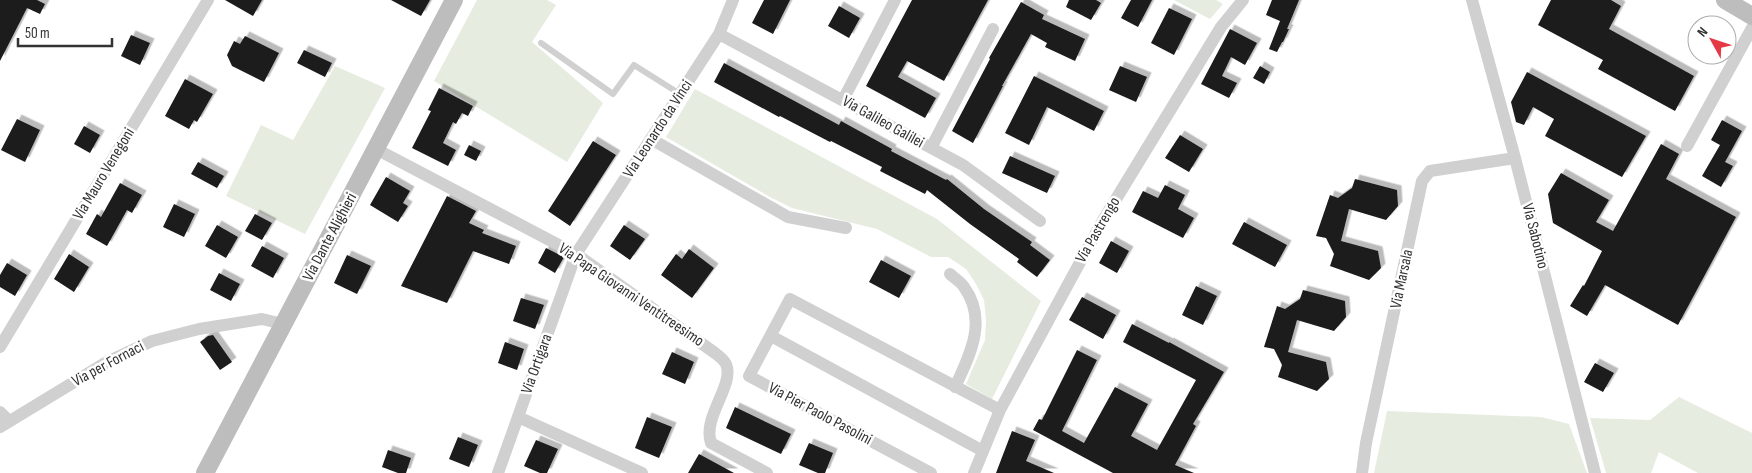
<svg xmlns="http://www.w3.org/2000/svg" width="1752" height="473" font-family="'Sofia Sans Condensed',sans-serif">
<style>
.green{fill:#e6ecdf}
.building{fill:#1a1a1a;filter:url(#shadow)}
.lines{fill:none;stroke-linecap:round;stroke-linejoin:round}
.lane{stroke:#d0d0d0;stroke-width:6}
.street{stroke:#d0d0d0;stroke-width:12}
.secondary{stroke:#bdbdbd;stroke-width:18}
.labels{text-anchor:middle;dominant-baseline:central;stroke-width:5;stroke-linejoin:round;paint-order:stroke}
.street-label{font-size:16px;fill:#333;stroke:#fff}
</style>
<defs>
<filter id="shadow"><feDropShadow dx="4.5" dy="-4.5" stdDeviation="0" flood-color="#0004"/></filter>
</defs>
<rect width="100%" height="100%" fill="#fff"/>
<path class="green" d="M477 0H547L556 5 532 42 603 103 567 162 434 81Z
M1174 0H1216L1223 4 1210 19Z
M335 66 385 88 305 234 226 196 261 125 293 140Z
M695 89 937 219 1041 301 992 399 966 384 985 340 986 320 984 300 976 284 966 269 948 257H931L877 229 792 208 770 197 666 137Z
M1679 397 1752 433V473H1698L1659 452 1651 473H1606L1590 418 1650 420Z
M1387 411 1541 417 1569 424 1587 473H1374Z"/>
<path class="building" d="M0 0H37L45 4 40 14 27 8 0 61Z
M225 0H262L253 16Z
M391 0H430L421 16Z
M764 0H790L773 34 752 23Z
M912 0H988L944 81 907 61 898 77 936 98 925 118 866 86Z
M1069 0H1096L1101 3 1091 20 1066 7Z
M1131 0H1152L1138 27 1121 18Z
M1272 0H1299L1287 29H1289L1283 42H1282L1277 52 1269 49 1280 21 1266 15Z
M1551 0H1611L1621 6 1609 29 1694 76 1675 111 1598 69 1603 60 1538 25Z
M1021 2 1044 15 1042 19 1085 39 1075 61 1045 47 1047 43 1031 34 1002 86H1003L973 143 952 131 990 59 989 58Z
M839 6 860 18 849 38 828 26Z
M1169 8 1192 19 1174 55 1151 43Z
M1230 29 1257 43 1245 65 1231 57 1222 76 1237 83 1229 98 1201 84Z
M131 35 150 43 140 65 121 56Z
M245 36 279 53 264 82 232 66 227 55 234 41 240 44Z
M304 50 332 63 325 77 297 63Z
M724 63 839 125 841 121 892 149 891 151 946 180 947 179 984 209 1032 242 1030 245 1050 260 1037 277 1017 262 1019 259 970 224 927 190 925 194 880 171 882 167 831 141 830 142 780 116 779 117 714 82Z
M1120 66 1147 77 1136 102 1109 90Z
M1260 66 1270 72 1264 84 1253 78Z
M1527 72 1646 136 1622 177 1545 136 1554 119 1533 107 1524 125 1516 122 1511 102Z
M1034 76 1104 111 1094 131 1047 107 1029 145 1005 133Z
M185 79 213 94 197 122 194 120 189 129 165 116Z
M439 88 473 106 468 116 462 113 456 124 453 122 443 143 456 150 448 166 412 148 431 111 428 110Z
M17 119 40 130 25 162 1 150Z
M1722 120 1742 131 1725 162 1733 166 1721 187 1702 176 1720 145 1711 140Z
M84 126 100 135 90 153 74 144Z
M1180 135 1203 149 1189 172 1165 158Z
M593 141 616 155 570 226 548 211Z
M1661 144 1679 154 1666 179 1736 217 1678 325 1605 285 1587 316 1570 306 1583 285 1584 286 1602 251 1553 223 1548 194 1561 173 1609 200 1596 222 1613 231Z
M469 145 481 151 476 161 464 155Z
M1010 156 1055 176 1047 193 1002 173Z
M198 162 224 176 217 188 191 174Z
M386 177 410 191 403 203 408 206 398 222 370 205Z
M1355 179 1397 190 1398 206 1386 220 1349 209 1341 241 1378 251 1381 268 1369 280 1330 266 1334 254 1326 238 1316 236 1330 195 1338 198 1352 188Z
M120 183 142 195 132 213 127 210 107 246 86 234 97 214 101 217Z
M1165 185 1185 195 1178 209 1194 218 1183 238 1132 212 1143 191 1158 198Z
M447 196 476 211 469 223 484 230 482 233 516 246 509 264 473 251 447 303 401 286Z
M174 204 195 214 184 237 163 227Z
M255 214 272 223 262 240 245 231Z
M1244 222 1287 245 1275 267 1232 244Z
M217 225 238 237 226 258 205 246Z
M624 225 645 239 630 260 610 246Z
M1111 241 1129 251 1117 273 1099 263Z
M262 246 284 258 273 278 251 266Z
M546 248 564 257 555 273 538 263Z
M689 249 714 268 692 298 661 275 676 254 682 259Z
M69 254 89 267 74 292 54 279Z
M347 255 371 266 357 294 334 283Z
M881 260 911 276 899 298 869 282Z
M7 263 27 275 15 296 0 287V275Z
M219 273 240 284 231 301 210 290Z
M1196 286 1217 296 1203 325 1182 315Z
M1303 290 1345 301 1346 317 1334 331 1297 320 1288 352 1326 362 1329 379 1317 391 1278 377 1282 365 1274 349 1264 347 1277 306 1285 309 1300 299Z
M1082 297 1116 315 1103 339 1069 320Z
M521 298 544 305 535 329 513 321Z
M1132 324 1169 343V342L1224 372 1193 424 1196 426 1175 465 1194 473H1113L1033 430 1039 419 1042 420 1077 350 1097 360 1062 431 1084 443 1115 387 1148 404 1131 436 1157 450 1196 380 1123 342Z
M213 335 232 362 220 370 200 342 208 336Z
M505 342 524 349 517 370 498 363Z
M672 352 694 362 685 384 662 374Z
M1595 363 1614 373 1603 392 1584 382Z
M735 407 791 434 781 454 726 428Z
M647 417 672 427 659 458 635 448Z
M1012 431 1035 440 1026 461 1054 473H996Z
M458 437 478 445 469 467 449 459Z
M536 440 558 449 547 473H540L524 466Z
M809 443 833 453 825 473H818L799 465Z
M388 450 411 458 406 473H398L382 467Z
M699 454 734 473H688Z"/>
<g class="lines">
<path class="lane" d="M541 43 613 94 634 65 680 94"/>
<path class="street" d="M1472 0 1515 158 1595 473
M719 34 963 165 1040 221
M843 100 895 0
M651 139 788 217 846 228
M1687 146 1752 28
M931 148 993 29
M376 149 576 254 715 353C719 356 724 360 726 364 735 385 702 417 711 443L767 473
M950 274C954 278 961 282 964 287 988 320 970 355 955 387
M771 336 983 451
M0 347 208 0
M0 412 9 421
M518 417 642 473
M0 427 107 362 152 341 199 329 262 319 283 324
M498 473 576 254 719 34 733 0
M931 473 749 376 790 299 1000 410
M974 473 1000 410 1072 277 1102 222 1221 27 1243 0
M1362 473 1366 443 1422 181 1430 171 1515 158"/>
<path class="secondary" d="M1725 0 1752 16
M205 473 454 0"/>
</g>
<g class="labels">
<g class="street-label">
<text transform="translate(883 122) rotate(29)">Via Galileo Galilei</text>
<text transform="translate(658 129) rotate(-57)">Via Leonardo da Vinci</text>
<text transform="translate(104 174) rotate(-59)">Via Mauro Venegoni</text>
<text transform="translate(1098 230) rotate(-60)">Via Pastrengo</text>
<text transform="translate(1535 236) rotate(76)">Via Sabotino</text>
<text transform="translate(330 237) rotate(-62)">Via Dante Alighieri</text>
<text transform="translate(1402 279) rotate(-78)">Via Marsala</text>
<text transform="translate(631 295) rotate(34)">Via Papa Giovanni Ventitreesimo</text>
<text transform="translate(108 364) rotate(-28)">Via per Fornaci</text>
<text transform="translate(537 364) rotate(-70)">Via Ortigara</text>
<text transform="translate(820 414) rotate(28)">Via Pier Paolo Pasolini</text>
</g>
</g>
<g transform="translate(1712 40) rotate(310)"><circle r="24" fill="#ffffff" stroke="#adadad"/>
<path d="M0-4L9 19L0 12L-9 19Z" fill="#e63946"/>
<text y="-8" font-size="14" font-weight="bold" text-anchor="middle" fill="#333333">N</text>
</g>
<path d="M18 38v8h94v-8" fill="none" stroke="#333333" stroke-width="2.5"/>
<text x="25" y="38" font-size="15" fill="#333333" stroke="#ffffff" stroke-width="4" paint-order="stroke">50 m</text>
</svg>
